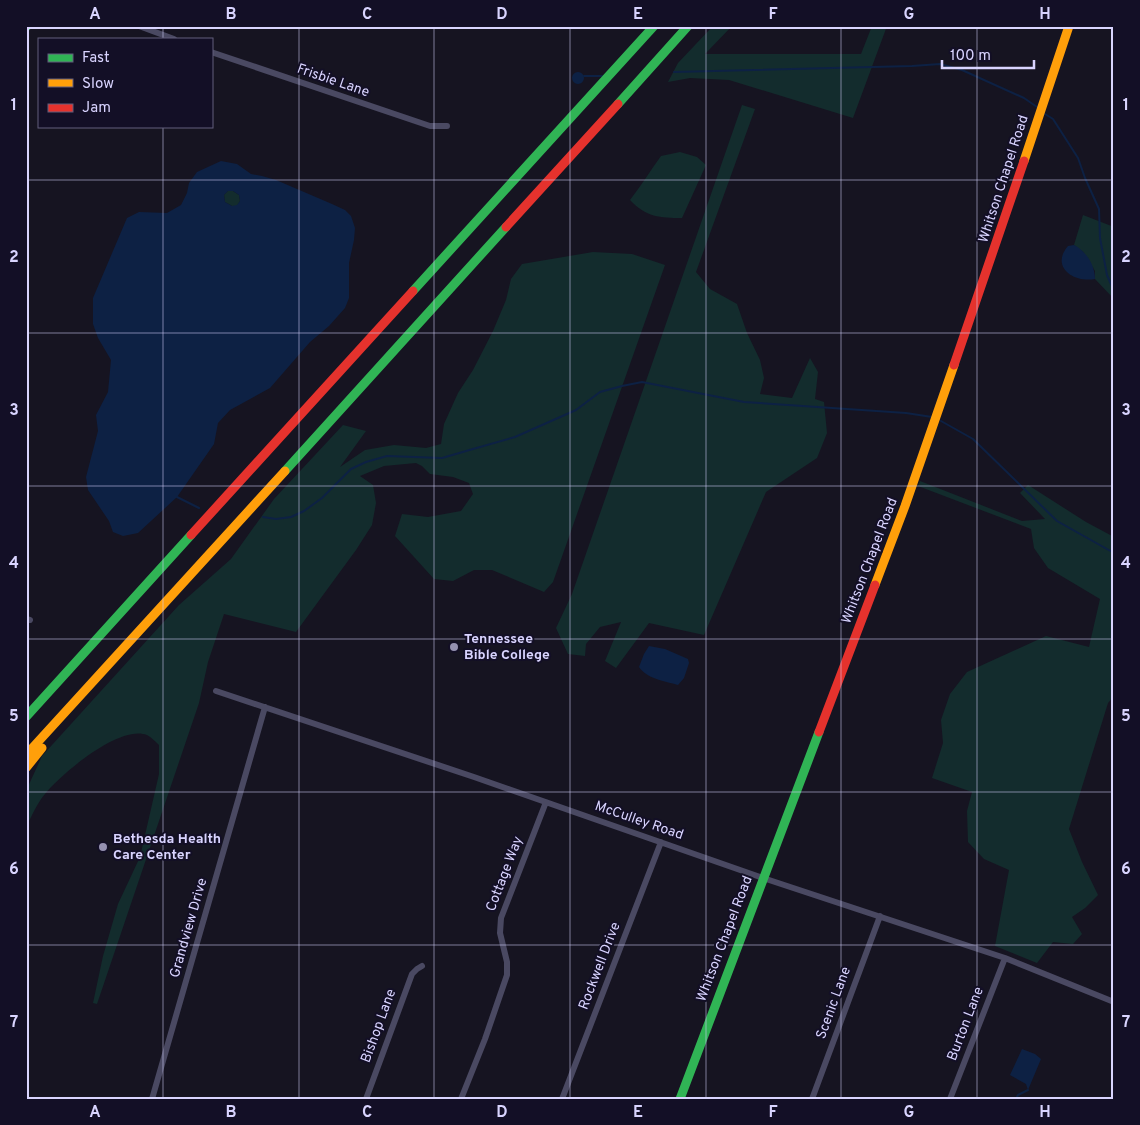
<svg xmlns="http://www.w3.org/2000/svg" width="1140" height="1125" font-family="Overpass,sans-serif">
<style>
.green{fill:#132c2d}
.water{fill:#0d2144;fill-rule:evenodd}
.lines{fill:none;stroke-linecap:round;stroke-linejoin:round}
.stream{stroke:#0d2144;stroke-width:2}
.street{stroke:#4a4962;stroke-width:6}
.fast{stroke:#30b455;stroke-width:9}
.slow{stroke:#ff9f0a;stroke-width:9}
.jam{stroke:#e5322d;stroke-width:9}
.grid{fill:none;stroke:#d9d4ff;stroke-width:1;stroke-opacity:0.55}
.poi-dot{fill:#9591b1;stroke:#130f26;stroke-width:2}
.labels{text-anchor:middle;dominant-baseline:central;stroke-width:4;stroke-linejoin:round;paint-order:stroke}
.street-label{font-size:14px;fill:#d9d4ff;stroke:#130f26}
.poi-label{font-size:14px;font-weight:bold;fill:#d9d4ff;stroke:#130f26;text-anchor:start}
.neatline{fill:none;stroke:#d9d4ff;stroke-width:2}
.grid-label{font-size:16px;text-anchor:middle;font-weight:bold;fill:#d9d4ff}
</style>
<rect width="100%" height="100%" fill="#161421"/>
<path class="green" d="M713 26H732L705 54H861L872 26H887L853 118 729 80 690 78 668 82 678 63Z
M742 105 755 109 696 272 710 289 737 304 747 333 760 360 764 378 760 394 792 398 810 358 818 372 815 399 824 402 827 433 817 458 766 492 704 635 649 623 616 668 605 661 621 622 600 627 586 644 585 656 568 654 556 628 572 594Z
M680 152 697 157 706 165 682 218C660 218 646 217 630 200 641 186 650 171 661 156Z
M228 191H233L239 195 240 201 237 206H232L225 202 224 195Z
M1083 215 1114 227V299L1095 279V271L1083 252 1074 245Z
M593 252 632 254 665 265 553 582 544 592 492 570H474L453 581 434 579 395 536 402 514 428 517 461 511 473 494 469 483 453 477 430 474 422 466 416 463 384 466 360 476 373 485 376 503 372 525 356 550 296 632 224 614 208 662 199 703 97 1004 93 1003 103 956 118 904 140 857 159 774V745C156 742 151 737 147 735 120 724 61 774 45 794 37 803 32 816 26 827V791L42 756 179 605 231 559 274 499 343 425 366 431 340 467 365 450 394 445 426 448 441 444 444 424 458 393 473 370 493 331 506 300 511 279 522 264Z
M920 481 1022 521 1045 519 1020 493 1028 485 1086 522 1114 537V696L1108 703 1069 829 1082 862 1098 895 1085 908 1072 917 1082 934 1073 944 1053 942 1037 963 995 946 1009 870 984 859 968 842 967 811 972 792 932 778 943 743 941 720 950 694 967 672 1046 636 1089 647 1100 599 1048 568 1034 548 1031 529 918 486Z"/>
<path class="water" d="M572 78a6 6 0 1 1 12 0a6 6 0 1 1-12 0Z
M221 161 237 164 251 174 262 176 276 180 332 204 345 210 351 216 355 228 354 240 349 263V298L345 308 329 326 310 342 270 388 230 410 218 423 214 444 177 497 138 533 123 536 113 532 109 521 88 490 86 477 98 431 96 415 108 392 111 360 98 338 93 324V298L127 218 139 212 167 213 181 205 187 193 189 183 197 172ZM228 191H233L239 195 240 201 237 205 232 206 225 202 224 195Z
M1074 245C1086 251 1095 265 1095 279 1074 283 1050 267 1068 246Z
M649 646 665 649 688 659 689 663 684 678 678 685C665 681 647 679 639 667L644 654Z
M1022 1049 1035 1054 1041 1059 1028 1090 1026 1084 1010 1075Z"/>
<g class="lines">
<path class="stream" d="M674 72 912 66 940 64 962 70 1024 98 1037 107
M584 76H602
M1045 114 1053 119 1078 158 1085 178 1099 209 1100 238 1107 275 1114 291
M941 421 973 439 1057 521 1114 553
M177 497 199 508
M263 517 276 519 291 517 304 511 322 498 351 469 366 462 387 456 442 458 473 449 515 437 576 410 600 392 622 386 642 382 744 402 906 413 932 417
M1016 1099 1018 1095 1028 1090"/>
<path class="street" d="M139 26 174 39
M211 52 430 126H447
M26 619 30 620
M216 691 474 777 763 878 1005 958 1114 1002
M152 1099 265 707
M366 1099 412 974 417 969 422 966
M461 1099 485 1039 507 975V962L500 933 501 918 546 802
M562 1099 661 842
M812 1099 880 916
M950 1099 1005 958"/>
<path class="fast" d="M26 27 27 26
M618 104 688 26
M413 291 654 26
M285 471 506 227
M26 717 191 535
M680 1099 819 732"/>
<path class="slow" d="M1024 161 1069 26
M875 585 905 506 954 365
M26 755 285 471
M26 768 42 748"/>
<path class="jam" d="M506 227 618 104
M954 365 1024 161
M191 535 413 291
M819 732 875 585"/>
</g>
<path class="grid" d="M163 26V39M299 26V1099M434 26V1099M570 26V1099M706 26V1099M841 26V1099M977 26V1099M163 126V1099M26 180H1114M26 333H1114M26 486H1114M26 639H1114M26 792H1114M26 945H1114"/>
<g class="poi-dot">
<circle cx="454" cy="647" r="5"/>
<circle cx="103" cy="847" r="5"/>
</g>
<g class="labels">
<g class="street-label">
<text transform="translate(333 81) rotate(19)">Frisbie Lane</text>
<text transform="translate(1004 179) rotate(-72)">Whitson Chapel Road</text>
<text transform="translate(870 561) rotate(-69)">Whitson Chapel Road</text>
<text transform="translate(639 821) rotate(19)">McCulley Road</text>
<text transform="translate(505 874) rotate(-69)">Cottage Way</text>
<text transform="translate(189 928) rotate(-74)">Grandview Drive</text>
<text transform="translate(725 939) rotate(-69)">Whitson Chapel Road</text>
<text transform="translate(600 966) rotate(-69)">Rockwell Drive</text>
<text transform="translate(834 1003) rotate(-70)">Scenic Lane</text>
<text transform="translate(966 1024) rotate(-69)">Burton Lane</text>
<text transform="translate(379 1026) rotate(-70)">Bishop Lane</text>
</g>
<g class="poi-label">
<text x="464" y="639">Tennessee<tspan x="464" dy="16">Bible College</tspan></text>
<text x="113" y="839">Bethesda Health<tspan x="113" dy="16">Care Center</tspan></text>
</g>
</g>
<rect width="1140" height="1125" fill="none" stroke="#130f26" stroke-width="55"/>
<rect x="38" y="38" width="175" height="90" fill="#130f26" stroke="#625e7d"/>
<rect x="48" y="54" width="25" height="8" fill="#30b455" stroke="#625e7d"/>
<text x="82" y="62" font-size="15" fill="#d9d4ff">Fast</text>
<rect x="48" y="79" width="25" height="8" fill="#ff9f0a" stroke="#625e7d"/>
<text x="82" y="88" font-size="15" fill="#d9d4ff">Slow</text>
<rect x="48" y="104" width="25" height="8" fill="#e5322d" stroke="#625e7d"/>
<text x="82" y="112" font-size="15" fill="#d9d4ff">Jam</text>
<path d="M942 60v8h92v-8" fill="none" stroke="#d9d4ff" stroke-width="2.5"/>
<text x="950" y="60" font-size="15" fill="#d9d4ff" stroke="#130f26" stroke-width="4" paint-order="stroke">100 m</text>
<rect x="28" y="28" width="1084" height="1070" class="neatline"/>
<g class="grid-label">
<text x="95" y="19">A</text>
<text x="231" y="19">B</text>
<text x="367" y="19">C</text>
<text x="502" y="19">D</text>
<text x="638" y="19">E</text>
<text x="773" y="19">F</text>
<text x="909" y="19">G</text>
<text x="1045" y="19">H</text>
<text x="14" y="110">1</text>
<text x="1126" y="110">1</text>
<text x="14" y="262">2</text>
<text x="1126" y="262">2</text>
<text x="14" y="415">3</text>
<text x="1126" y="415">3</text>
<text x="14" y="568">4</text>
<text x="1126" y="568">4</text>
<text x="14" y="721">5</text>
<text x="1126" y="721">5</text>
<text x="14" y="874">6</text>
<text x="1126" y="874">6</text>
<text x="14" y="1027">7</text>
<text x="1126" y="1027">7</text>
<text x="95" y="1117">A</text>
<text x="231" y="1117">B</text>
<text x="367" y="1117">C</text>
<text x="502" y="1117">D</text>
<text x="638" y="1117">E</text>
<text x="773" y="1117">F</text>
<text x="909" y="1117">G</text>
<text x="1045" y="1117">H</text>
</g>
</svg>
